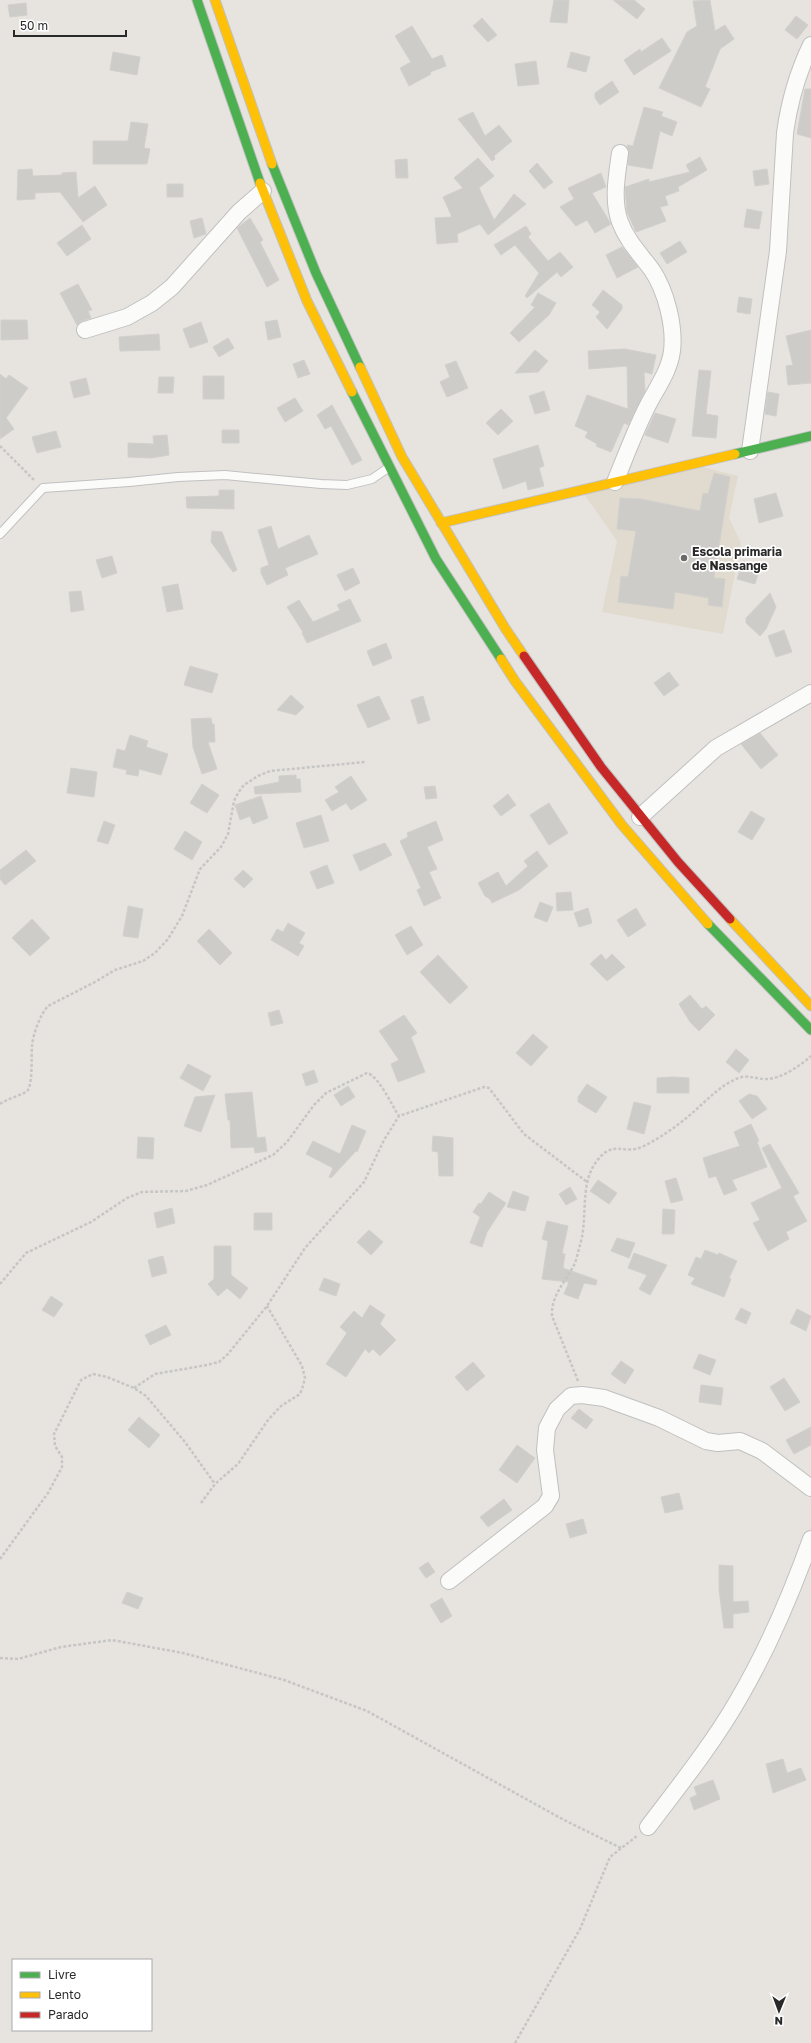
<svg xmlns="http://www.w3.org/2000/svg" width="811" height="2043" font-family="'Golos Text',sans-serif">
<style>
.education{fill:#e1dbcf}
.building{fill:#ceccc9;stroke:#d2d0cc}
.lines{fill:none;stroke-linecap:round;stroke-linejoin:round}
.lane-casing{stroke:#c1c0c1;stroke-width:10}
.street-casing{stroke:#c1c0c1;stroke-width:18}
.fast-casing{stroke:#c1c0c1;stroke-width:11}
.slow-casing{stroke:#c1c0c1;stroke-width:11}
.jam-casing{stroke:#c1c0c1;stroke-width:11}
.path{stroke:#c6c6c5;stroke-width:2.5;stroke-dasharray:3 2;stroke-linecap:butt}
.lane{stroke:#fbfbfa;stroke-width:8}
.street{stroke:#fbfbfa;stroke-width:16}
.fast{stroke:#4caf50;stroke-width:9}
.slow{stroke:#ffc107;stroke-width:9}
.jam{stroke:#c62828;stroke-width:9}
.poi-dot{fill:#6c6a69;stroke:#fff;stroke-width:1.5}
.labels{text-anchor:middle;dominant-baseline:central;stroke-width:3.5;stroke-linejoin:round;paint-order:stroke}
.poi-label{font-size:12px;font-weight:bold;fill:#292929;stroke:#fff;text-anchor:start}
</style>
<rect width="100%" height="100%" fill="#e7e4e0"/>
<path class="education" d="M703 467 738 476 729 518 741 543 723 634 602 612 617 541 584 494Z"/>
<path class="building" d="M554 0H569L567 23 550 22Z
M613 0H634L645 9 637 19Z
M710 0 715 31 725 25 734 39 720 49 705 87 710 89 701 107 659 88 687 32 697 26 693 1Z
M26 3 27 15 10 17 8 5Z
M796 16 808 25 797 39 785 30Z
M482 18 497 35 488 42 473 26Z
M412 26 432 59 442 55 446 66 430 72 431 74 409 86 400 68 411 62 395 36Z
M662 38 671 51 634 75 624 60 640 49 641 52Z
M113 52 140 57 137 75 110 70Z
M571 52 590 57 586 72 567 67Z
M536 61 539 84 518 86 515 64Z
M612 81 619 92 600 105 595 98V93Z
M805 89H811V138L797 134Z
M644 107 663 112 661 116 677 122 672 136 660 131 652 169 628 165 629 154 627 145 633 146Z
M473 112 485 136 499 125 512 141 494 156 495 159 492 161 458 119Z
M131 122 148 124 144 148 150 149 147 164H93V141H128Z
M700 157 707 170 678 187 679 191 665 196 668 205 660 207 666 221 636 232 627 212 625 187 649 179V182L690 172 686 165Z
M478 158 494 176 479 188 494 220 514 194 526 204 488 235 480 224 457 234 458 242 437 244 435 218 452 217 443 197 463 188 454 178Z
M407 159 408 178H396L395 160Z
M537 163 553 182 544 189 529 171Z
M32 169 33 176 62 175V173L76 172 78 198 95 186 107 205 83 222 60 192 35 193V199L17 200 18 170Z
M767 169 769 184 755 186 753 171Z
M601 173 606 187 592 193 611 224 595 233 587 220 576 226 560 207 574 199 568 188Z
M167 184H183V197H167Z
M747 209 762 212 759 229 744 227Z
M202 218 206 234 194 238 190 221Z
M250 218 263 240 260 242 279 280 267 287 237 228Z
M82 225 91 239 67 256 57 243Z
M526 226 531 234 528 237 548 261 560 252 573 267 561 277 557 272 527 298 525 296 539 273 515 245 501 255 494 245Z
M680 241 687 252 667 264 660 253Z
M622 247 638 267 617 278 606 255Z
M78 284 92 310 88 311 91 318 82 321 77 325 60 293Z
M603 290 622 305V309L607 329 596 317 600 312 592 305Z
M538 293 556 303 549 315 519 342 510 333 535 307 531 305Z
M739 297 752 299 750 314 737 312Z
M1 320H27L28 339 1 340Z
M277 320 281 337 268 340 265 322Z
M201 322 208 342 190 348 183 329Z
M811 330V383L788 385 786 366 793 365 786 336Z
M159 334 160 350 120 351 119 337Z
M228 338 234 348 219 357 213 347Z
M625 349 656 355 652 374 644 372 645 391 628 425 624 423 611 452 596 446 597 444 585 437 588 432 575 426 587 395 628 409 627 366 589 369 588 351Z
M535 350 548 361 538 372 515 373Z
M304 360 310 374 298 378 293 364Z
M456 361 468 388 447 397 440 382 450 377 445 365Z
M699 370 711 371 706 414 718 416 716 438 692 436Z
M0 374 6 379 9 375 28 388 6 418 14 429 0 439Z
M203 376H224V399H203Z
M159 377H174L173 393H158Z
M86 378 90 394 74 398 70 382Z
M544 391 550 410 535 414 529 396Z
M768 392 779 394 776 416 765 414Z
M295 398 303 411 285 422 277 408Z
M332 405 362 460 352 465 331 426 325 429 317 415Z
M501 409 513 421 498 435 486 423Z
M655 413 676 419 668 443 645 435Z
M222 430H239V443H222Z
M56 431 61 447 37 453 32 437Z
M167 435 169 455 151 458 128 457V443L154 444 153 436Z
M538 445 544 466 539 468 544 486 528 490 526 481 503 489 493 459Z
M714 473 730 477 714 578 725 579 722 607 708 605 709 598 675 592 673 609 618 602 621 576 628 577 636 531 617 529 620 498 641 499 700 511 703 493 708 494Z
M219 490H234V509L187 508 186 497 219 496Z
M776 493 783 516 759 523 754 499Z
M271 526 278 549 309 535 318 554 285 568 288 575 267 585 261 573V568L269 565 258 530Z
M212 531 222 532 237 570 233 572 211 542Z
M112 556 117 573 102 578 96 560Z
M743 561 760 567 755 584 737 579Z
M353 568 360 583 345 591 337 575Z
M178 584 183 609 167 612 162 587Z
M81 591 84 610 71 612 69 592Z
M770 593 776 607 766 629 760 636 746 623V618Z
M350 599 361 621 307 643 302 633 303 632 287 607 299 600 313 622 340 610 337 605Z
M784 630 792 652 776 657 768 636Z
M386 643 392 658 373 666 367 651Z
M190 666 218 674 212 693 184 685Z
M669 672 679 685 664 696 654 683Z
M291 695 304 707 296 715 277 710Z
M379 696 390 719 368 728 357 705Z
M423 696 430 720 418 724 411 700Z
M211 718 212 724H214L215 742H208L217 769 202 774 193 747 191 719Z
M760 733 778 755 761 769 741 744Z
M130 735 148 741 146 747 168 754 161 775 139 769 138 776 126 774 127 770 113 767 117 749 125 751Z
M71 768 97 772 94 797 67 793Z
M296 775V779H300L301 792 255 794 254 787 279 782V776Z
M351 776 367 800 351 810 346 803 332 811 325 800 339 792 335 787Z
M202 784 219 795 207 813 190 803Z
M435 786 437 798 426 799 424 787Z
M508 794 516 805 501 816 493 806Z
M261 796 268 818 253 824 250 816 240 820 235 805Z
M549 803 568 833 549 845 530 815Z
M751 811 765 819 752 840 738 832Z
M321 815 329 841 304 848 296 823Z
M104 821 115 825 108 844 97 841Z
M436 821 443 840 427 847 437 869 429 872 441 898 424 906 417 890 421 888 400 841 408 837 407 833Z
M185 831 202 842 192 860 174 849Z
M385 843 392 855 360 871 353 855Z
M26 850 36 861 5 885 0 879V870Z
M537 851 548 866 519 890 492 903 490 899 485 896 478 883 498 872 506 886 528 866 524 861Z
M327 865 334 883 317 889 310 872Z
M243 870 253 879 244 888 234 879Z
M571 892 573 910 557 911 556 893Z
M540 902 553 907 547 922 534 917Z
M128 906 143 909 138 938 123 936Z
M588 908 592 923 579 927 574 913Z
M636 908 646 925 628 937 617 920Z
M32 919 50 938 30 956 12 938Z
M288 923 305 933 299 943 304 946 298 956 271 940 277 929 283 932Z
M411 926 423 945 407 955 395 935Z
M209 929 232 953 220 965 197 941Z
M601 954 606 960 612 954 625 967 607 981 590 964Z
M438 955 468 987 450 1004 420 972Z
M690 995 702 1009 706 1006 715 1015 699 1031 690 1022 679 1004Z
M279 1010 283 1023 271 1026 268 1013Z
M404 1015 417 1033 411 1037 425 1072 398 1082 391 1064 399 1060 379 1031Z
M533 1034 548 1047 531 1066 516 1053Z
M736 1049 749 1060 739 1073 726 1062Z
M188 1064 211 1076 203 1091 180 1078Z
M314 1070 318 1082 306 1086 302 1074Z
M672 1077 689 1078V1093H657V1078Z
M587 1084 607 1097 596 1113 578 1102V1097Z
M348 1086 355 1097 341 1106 334 1095Z
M252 1092 257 1138 265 1137 267 1151 255 1153 254 1147 231 1148 230 1120H228L225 1094Z
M749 1094 757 1096 767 1109 752 1119 739 1101Z
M215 1095 201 1132 184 1126 195 1097Z
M634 1102 651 1106 644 1134 627 1129Z
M751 1124 759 1141 757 1142 767 1167 732 1180 737 1190 724 1195 716 1176 709 1178 703 1158 740 1146 734 1132Z
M352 1125 366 1131 357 1152 356 1151 331 1178 329 1177 333 1168 306 1154 313 1141 340 1154Z
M433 1136 453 1138V1176H439L438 1152 432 1151Z
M138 1137 154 1138 153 1159 137 1158Z
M770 1144 799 1193 793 1196 807 1221 786 1232 789 1239 768 1251 753 1223 760 1220 751 1203 782 1188 762 1148Z
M676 1178 683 1200 671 1203 665 1181Z
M598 1180 617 1193 609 1204 590 1191Z
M570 1187 577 1199 566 1205 559 1194Z
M513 1191 529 1197 525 1211 507 1207Z
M489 1192 506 1203 487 1232 482 1247 470 1243 480 1217 473 1212 479 1203 481 1204Z
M172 1208 175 1223 157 1228 154 1213Z
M663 1209 675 1210 674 1234H662Z
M254 1213H272V1230H254Z
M547 1221 568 1226 562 1253 565 1254 563 1268 597 1280 596 1285 584 1283 578 1299 564 1294 569 1282 542 1279 548 1241 542 1239Z
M369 1230 383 1242 371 1255 357 1242Z
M617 1238 635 1243 629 1258 611 1251Z
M214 1246H231V1275L248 1288 240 1299 227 1288 218 1296 208 1284 214 1279Z
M705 1250 718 1255 719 1253 737 1261 729 1278 731 1279 724 1297 691 1284 695 1278 688 1275 696 1257 701 1259Z
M634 1253 667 1265 650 1295 639 1289 647 1275 628 1268Z
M163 1256 167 1273 152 1277 148 1260Z
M324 1278 340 1284 336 1296 319 1290Z
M51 1296 63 1304 54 1317 42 1310Z
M370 1305 385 1315 380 1324 396 1340 380 1356 373 1349 369 1353 365 1349 346 1377 326 1364 347 1333 340 1327 354 1311 362 1318Z
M741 1308 751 1313 746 1324 735 1319Z
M797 1309 811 1316 806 1331 790 1323Z
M166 1325 171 1335 150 1345 145 1335Z
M699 1354 716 1360 710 1375 693 1368Z
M621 1361 634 1370 625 1384 611 1374Z
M473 1362 485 1376 467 1391 455 1377Z
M784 1378 800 1402 785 1411 770 1387Z
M701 1385 723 1388 721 1405 699 1402Z
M579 1409 593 1420 586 1429 571 1418Z
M139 1417 160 1435 149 1448 128 1430Z
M811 1427V1445L794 1454 786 1440Z
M517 1445 535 1458 517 1483 499 1470Z
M679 1493 683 1509 665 1513 661 1497Z
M504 1499 512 1510 488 1527 480 1517Z
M583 1519 587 1533 570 1538 566 1524Z
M428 1562 435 1572 426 1578 419 1568Z
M719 1565 733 1566V1602L748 1601 749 1612 733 1614V1628H724L719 1590Z
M127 1592 143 1598 138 1609 122 1603Z
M442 1598 452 1616 441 1623 430 1605Z
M783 1759 787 1773 801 1768 806 1780 773 1793 766 1764Z
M713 1780 720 1799 694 1810 690 1798 697 1795 694 1787Z"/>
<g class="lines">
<defs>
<path id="lane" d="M0 534 43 488 129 482 178 477 225 475 321 484 347 485 372 479 388 468"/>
<path id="street" d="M85 330 127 317 152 303 172 287 239 212 263 191
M750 451 778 251 785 133C789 104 798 72 811 45
M615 482C625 458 634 433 646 409 655 390 669 373 672 351 675 326 666 291 652 270 640 254 627 241 620 222 612 200 617 175 620 153
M640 817 716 748 811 693
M449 1581 545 1506 551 1496 545 1450 547 1428 557 1409 571 1396 582 1395 604 1398 659 1418 706 1441 718 1443 740 1441 762 1451 811 1488
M648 1827C679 1786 712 1745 738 1700 768 1649 791 1595 811 1539"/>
<path id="fast" d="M197 0 260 183
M272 164 316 273 360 367
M352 392 436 559 501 659
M735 454 811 436
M708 924 811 1030"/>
<path id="slow" d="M215 0 272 164
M260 183 307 301 352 392
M360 367 402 457 505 628 524 656
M441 523 735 454
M501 659 515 681 622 825 708 924
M730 919 811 1006"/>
<path id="jam" d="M524 656 601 767 678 862 730 919"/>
</defs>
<use href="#lane" class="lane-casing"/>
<use href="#street" class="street-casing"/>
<use href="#fast" class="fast-casing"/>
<use href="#slow" class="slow-casing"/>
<use href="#jam" class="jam-casing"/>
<path class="path" d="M0 446 35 481
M0 1104C6 1099 26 1094 28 1090 33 1080 31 1058 32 1046 33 1034 40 1015 48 1006L95 982 115 970 143 961 155 953 168 939 182 916 200 869 221 847 228 834 234 801 238 793 244 785 258 776 270 771 365 762
M0 1284 26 1253 91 1222 127 1198 142 1192 186 1191 207 1185 273 1155 287 1142 314 1105 326 1093 367 1073C379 1076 392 1106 399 1116L484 1087 489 1088 524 1134 587 1182
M578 1381 552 1316C551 1295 565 1283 574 1265 577 1259 578 1251 580 1245 588 1219 580 1188 594 1165 613 1136 623 1157 644 1146 664 1136 684 1121 700 1106 711 1096 721 1086 734 1080 748 1073 752 1079 766 1079 781 1079 800 1066 811 1056
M134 1388 155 1374 207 1365 219 1362 228 1354 267 1306 305 1248 364 1182 384 1140 399 1116
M201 1503 215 1484 238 1464 268 1420 281 1406 300 1394 303 1386 305 1378 302 1366 267 1306
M0 1559 48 1493 62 1467V1457L55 1446 54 1434 81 1380 93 1374 107 1377 134 1388 146 1396 185 1442 215 1484
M0 1658 18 1659 61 1647 112 1640 183 1653 284 1680 367 1711 564 1820 621 1848
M515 2043 580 1929 610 1857 637 1836"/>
<use href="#lane" class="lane"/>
<use href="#street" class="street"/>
<use href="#fast" class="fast"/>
<use href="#slow" class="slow"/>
<use href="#jam" class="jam"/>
</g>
<circle class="poi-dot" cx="684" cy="558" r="4"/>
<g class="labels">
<g class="poi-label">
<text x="692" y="551">Escola primaria<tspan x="692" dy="14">de Nassange</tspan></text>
</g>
</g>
<rect x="12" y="1959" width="140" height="72" fill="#ffffff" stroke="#a9a9a9"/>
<rect x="20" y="1972" width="20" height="6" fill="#4caf50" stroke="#a9a9a9"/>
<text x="48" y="1979" font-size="12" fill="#292929">Livre</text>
<rect x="20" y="1992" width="20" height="6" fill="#ffc107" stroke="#a9a9a9"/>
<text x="48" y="1999" font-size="12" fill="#292929">Lento</text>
<rect x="20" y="2012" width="20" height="6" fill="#c62828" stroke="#a9a9a9"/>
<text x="48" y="2019" font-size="12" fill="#292929">Parado</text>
<g transform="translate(779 2011) rotate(181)" stroke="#ffffff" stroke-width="3" paint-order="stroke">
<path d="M0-3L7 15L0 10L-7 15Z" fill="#292929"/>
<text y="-6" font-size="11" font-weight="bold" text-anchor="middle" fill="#292929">N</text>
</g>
<path d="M14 30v6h112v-6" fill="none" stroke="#292929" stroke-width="2"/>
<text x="20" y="30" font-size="12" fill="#292929" stroke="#ffffff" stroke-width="3" paint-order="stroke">50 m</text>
</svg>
